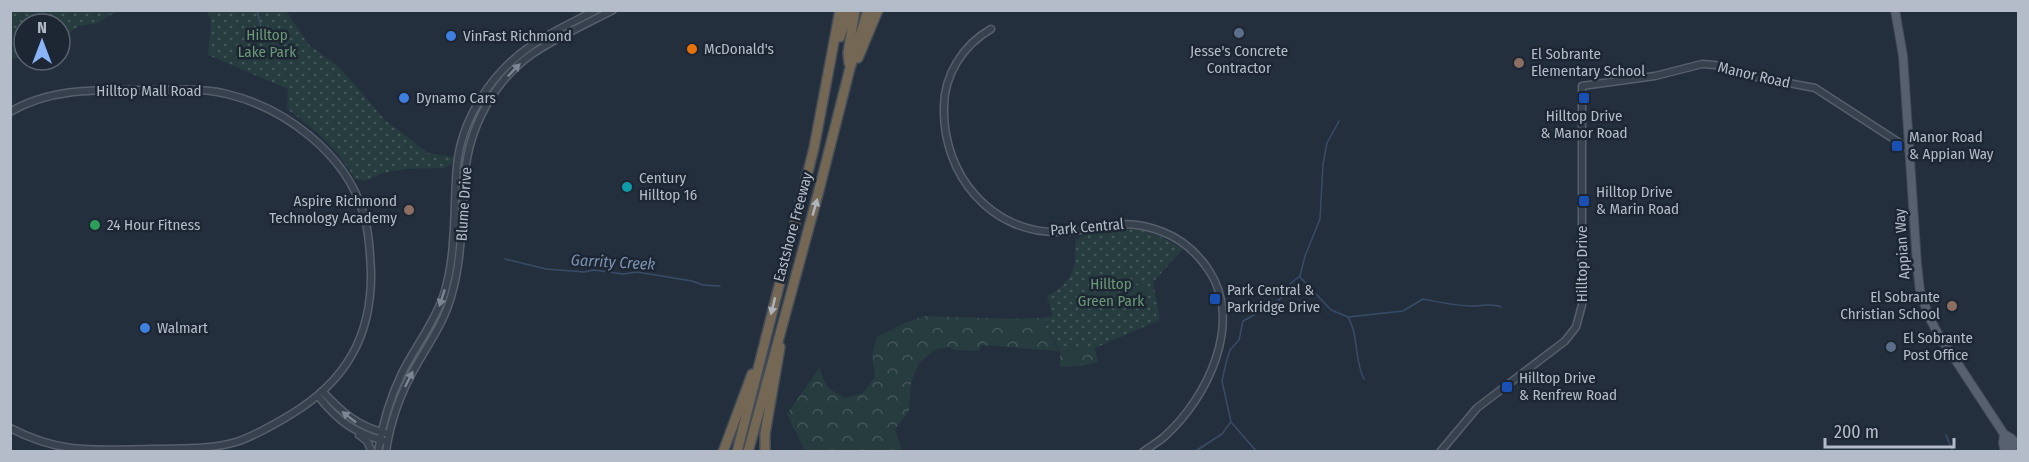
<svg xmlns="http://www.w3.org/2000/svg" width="2029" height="462" font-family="'Fira Sans Condensed',sans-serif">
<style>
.forest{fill:url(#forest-crowns)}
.park{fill:url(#park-dots)}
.garden{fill:#263c3f}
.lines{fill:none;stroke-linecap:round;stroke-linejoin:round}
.stream{stroke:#394c67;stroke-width:1.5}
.minor-casing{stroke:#565f6c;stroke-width:9}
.major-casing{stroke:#414a57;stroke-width:10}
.highway-casing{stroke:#434c59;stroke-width:12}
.minor{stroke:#38414e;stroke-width:6}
.major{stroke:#56606e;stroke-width:8}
.highway{stroke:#746855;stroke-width:9}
.oneway{fill:#7c8592}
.oneway2{fill:#aeb4bd}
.service-dot{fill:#5c6f8a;stroke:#1d2633;stroke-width:2}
.shop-dot{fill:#3f7fe0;stroke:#1d2633;stroke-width:2}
.food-dot{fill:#e8710a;stroke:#1d2633;stroke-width:2}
.education-dot{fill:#8d6e63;stroke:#1d2633;stroke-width:2}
.transit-dot{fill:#1a4fb4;stroke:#1d2633;stroke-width:2}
.culture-dot{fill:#0f9aa8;stroke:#1d2633;stroke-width:2}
.leisure-dot{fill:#2e9e5b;stroke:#1d2633;stroke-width:2}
.labels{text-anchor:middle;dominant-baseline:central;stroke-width:5;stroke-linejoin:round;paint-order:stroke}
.park-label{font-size:15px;fill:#6b9a76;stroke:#1d2633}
.poi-label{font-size:15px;fill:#b4bcc9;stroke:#1d2633;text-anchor:start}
.street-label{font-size:15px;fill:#b4bcc9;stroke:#1d2633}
.water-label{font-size:16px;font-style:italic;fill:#7c92b1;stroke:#1d2633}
</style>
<defs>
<pattern id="forest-crowns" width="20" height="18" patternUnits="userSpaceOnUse" patternTransform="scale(1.5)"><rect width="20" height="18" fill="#263c3f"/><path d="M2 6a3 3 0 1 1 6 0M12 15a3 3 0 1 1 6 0" fill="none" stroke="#435659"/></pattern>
<pattern id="park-dots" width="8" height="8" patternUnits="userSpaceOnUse" patternTransform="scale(1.5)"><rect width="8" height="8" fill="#263c3f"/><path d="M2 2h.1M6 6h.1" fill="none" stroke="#435659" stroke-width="1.8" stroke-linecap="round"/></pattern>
</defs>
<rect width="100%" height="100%" fill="#242f3e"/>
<path class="forest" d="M924 316 1011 319 1041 318 1059 351 981 345 979 351 956 350 948 347 935 350 919 363 911 384 909 411 895 429 902 451H805L787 414 820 367C824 386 828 389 845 398L863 393 875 377 872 353 877 337 905 323Z
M1095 348 1098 362 1082 366 1060 367V351Z"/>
<path class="park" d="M10 11 11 10 117 11 98 23 79 26 60 39V24H24V57L11 59Z
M207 11H286L309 45 338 66 385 120 428 153 454 157 453 163 445 168 405 169 383 173 365 181 355 179C334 145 319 133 287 109L288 89 208 55 211 21Z
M1130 228C1150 231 1165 238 1183 249L1153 282 1160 320 1095 348 1060 351 1041 318 1053 316 1047 296C1072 283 1077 269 1075 242 1083 230 1116 229 1130 228Z"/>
<path class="garden" d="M1146 284 1149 307 1126 310 1123 287Z"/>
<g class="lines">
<path class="stream" d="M257 10 262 32
M505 259 546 269 584 272 594 270 623 274 637 272 692 281 703 285 720 286
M1300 277 1331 310 1348 317 1403 311 1423 299C1439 302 1455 306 1471 306 1482 306 1491 303 1501 307
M1348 317C1359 336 1354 360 1364 379
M1946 435 1953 452
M1194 452 1222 434 1230 423
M1257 452 1231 422 1222 381 1226 363 1230 350 1239 340 1243 321 1274 304 1280 299 1291 283 1300 276 1305 256 1320 219 1323 164 1327 143 1339 121"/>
<defs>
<path id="minor" d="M991 29C963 45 944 75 944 107 942 173 990 234 1060 232 1099 231 1121 215 1163 232 1181 239 1197 253 1208 269 1244 322 1208 397 1165 436 1159 442 1150 446 1143 452
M10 112C57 84 114 91 166 90 186 89 207 89 227 94 285 108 345 153 363 212 369 231 370 252 371 272 372 337 345 382 290 415 273 425 255 436 236 442 209 450 180 448 152 449 96 450 62 455 10 428
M323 392C343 413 357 426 385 433
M318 396C338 421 353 432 384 441
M359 435 367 441 372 452
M378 452C382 425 390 398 402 373 415 347 433 325 443 297 457 255 453 210 457 166 461 120 491 74 528 48 548 33 574 22 596 10
M386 452C390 422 401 392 416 366 429 343 444 322 451 297 463 257 461 215 465 174 469 127 494 81 532 54 557 37 586 24 613 10
M1440 452 1477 408 1565 341 1576 327 1582 305V86L1655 76 1702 64 1715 65 1746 75 1815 88 1909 149"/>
<path id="major" d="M1895 10 1903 56 1917 264 1920 291 1929 317 1937 332 2004 434 2011 438 2018 445
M2004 434 2003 443 2005 452
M2004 439 2014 452"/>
<path id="highway" d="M840 37 848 10
M858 58 878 10
M849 63 848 53 855 10
M723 452 752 374
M737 452 814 148 840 10
M748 452 818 194 850 68 868 10
M765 452V434L780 347"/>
</defs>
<use href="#minor" class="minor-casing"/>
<use href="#major" class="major-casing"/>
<use href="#highway" class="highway-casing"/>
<use href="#minor" class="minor"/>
<use href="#major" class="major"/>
<use href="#highway" class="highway"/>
</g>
<defs><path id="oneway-solid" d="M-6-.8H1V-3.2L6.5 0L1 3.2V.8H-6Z" transform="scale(1.5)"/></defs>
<g class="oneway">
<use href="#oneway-solid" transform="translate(514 70) rotate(-46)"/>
<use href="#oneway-solid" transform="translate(442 298) rotate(108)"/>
<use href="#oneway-solid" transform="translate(409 379) rotate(-64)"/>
<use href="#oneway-solid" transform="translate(349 417) rotate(-142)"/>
</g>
<g class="oneway2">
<use href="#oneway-solid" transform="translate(815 207) rotate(-74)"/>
<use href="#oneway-solid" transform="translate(773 306) rotate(104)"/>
</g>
<g class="service-dot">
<circle cx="1239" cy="33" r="6"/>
<circle cx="1891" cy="347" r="6"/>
</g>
<g class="shop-dot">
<circle cx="451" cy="36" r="6"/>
<circle cx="404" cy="98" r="6"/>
<circle cx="145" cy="328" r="6"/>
</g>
<circle class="food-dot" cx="692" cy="49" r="6"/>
<g class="education-dot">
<circle cx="1519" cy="63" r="6"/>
<circle cx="409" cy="210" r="6"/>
<circle cx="1952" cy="306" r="6"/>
</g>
<g class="transit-dot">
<rect x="1578" y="92" width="12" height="12" rx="3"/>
<rect x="1891" y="140" width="12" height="12" rx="3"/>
<rect x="1578" y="195" width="12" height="12" rx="3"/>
<rect x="1209" y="293" width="12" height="12" rx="3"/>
<rect x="1501" y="381" width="12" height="12" rx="3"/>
</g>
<circle class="culture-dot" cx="627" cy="187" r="6"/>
<circle class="leisure-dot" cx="95" cy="225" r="6"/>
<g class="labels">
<g class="park-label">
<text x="267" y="35">Hilltop<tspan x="267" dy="17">Lake Park</tspan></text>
<text x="1111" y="284">Hilltop<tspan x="1111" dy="17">Green Park</tspan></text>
</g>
<g class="poi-label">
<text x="463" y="36">VinFast Richmond</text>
<text x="704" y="49">McDonald's</text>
<text x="1239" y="51" text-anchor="middle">Jesse's Concrete<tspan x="1239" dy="17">Contractor</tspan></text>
<text x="1531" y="54">El Sobrante<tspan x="1531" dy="17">Elementary School</tspan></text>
<text x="416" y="98">Dynamo Cars</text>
<text x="1584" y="116" text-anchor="middle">Hilltop Drive<tspan x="1584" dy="17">&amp; Manor Road</tspan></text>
<text x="1909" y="137">Manor Road<tspan x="1909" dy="17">&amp; Appian Way</tspan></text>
<text x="639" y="178">Century<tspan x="639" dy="17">Hilltop 16</tspan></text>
<text x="1596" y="192">Hilltop Drive<tspan x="1596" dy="17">&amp; Marin Road</tspan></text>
<text x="397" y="201" text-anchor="end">Aspire Richmond<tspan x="397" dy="17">Technology Academy</tspan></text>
<text x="107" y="225">24 Hour Fitness</text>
<text x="1227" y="290">Park Central &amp;<tspan x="1227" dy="17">Parkridge Drive</tspan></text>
<text x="1940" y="297" text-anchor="end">El Sobrante<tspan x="1940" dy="17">Christian School</tspan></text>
<text x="157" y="328">Walmart</text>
<text x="1903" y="338">El Sobrante<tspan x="1903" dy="17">Post Office</tspan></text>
<text x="1519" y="378">Hilltop Drive<tspan x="1519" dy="17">&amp; Renfrew Road</tspan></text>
</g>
<g class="street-label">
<text transform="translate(1754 75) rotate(13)">Manor Road</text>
<text x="149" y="91">Hilltop Mall Road</text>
<text transform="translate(464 204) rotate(-86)">Blume Drive</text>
<text transform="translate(793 227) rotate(-75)">Eastshore Freeway</text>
<text transform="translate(1087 227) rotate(-5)">Park Central</text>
<text transform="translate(1902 244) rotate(-94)">Appian Way</text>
<text transform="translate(1582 264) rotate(-90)">Hilltop Drive</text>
</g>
<g class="water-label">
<text transform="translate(613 262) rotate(3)">Garrity Creek</text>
</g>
</g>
<rect width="2029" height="462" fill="none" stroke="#b4bcc9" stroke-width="24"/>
<g transform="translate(42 42)"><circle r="28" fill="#1d2633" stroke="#59626f" stroke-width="1.5"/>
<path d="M0-4.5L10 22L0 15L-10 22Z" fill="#8ab4f8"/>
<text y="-9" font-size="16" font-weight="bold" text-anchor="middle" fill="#b4bcc9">N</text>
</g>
<path d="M1825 438v9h129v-9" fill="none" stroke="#b4bcc9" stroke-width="3"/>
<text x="1834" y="438" font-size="18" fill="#b4bcc9" stroke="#1d2633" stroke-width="4.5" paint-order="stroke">200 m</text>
</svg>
